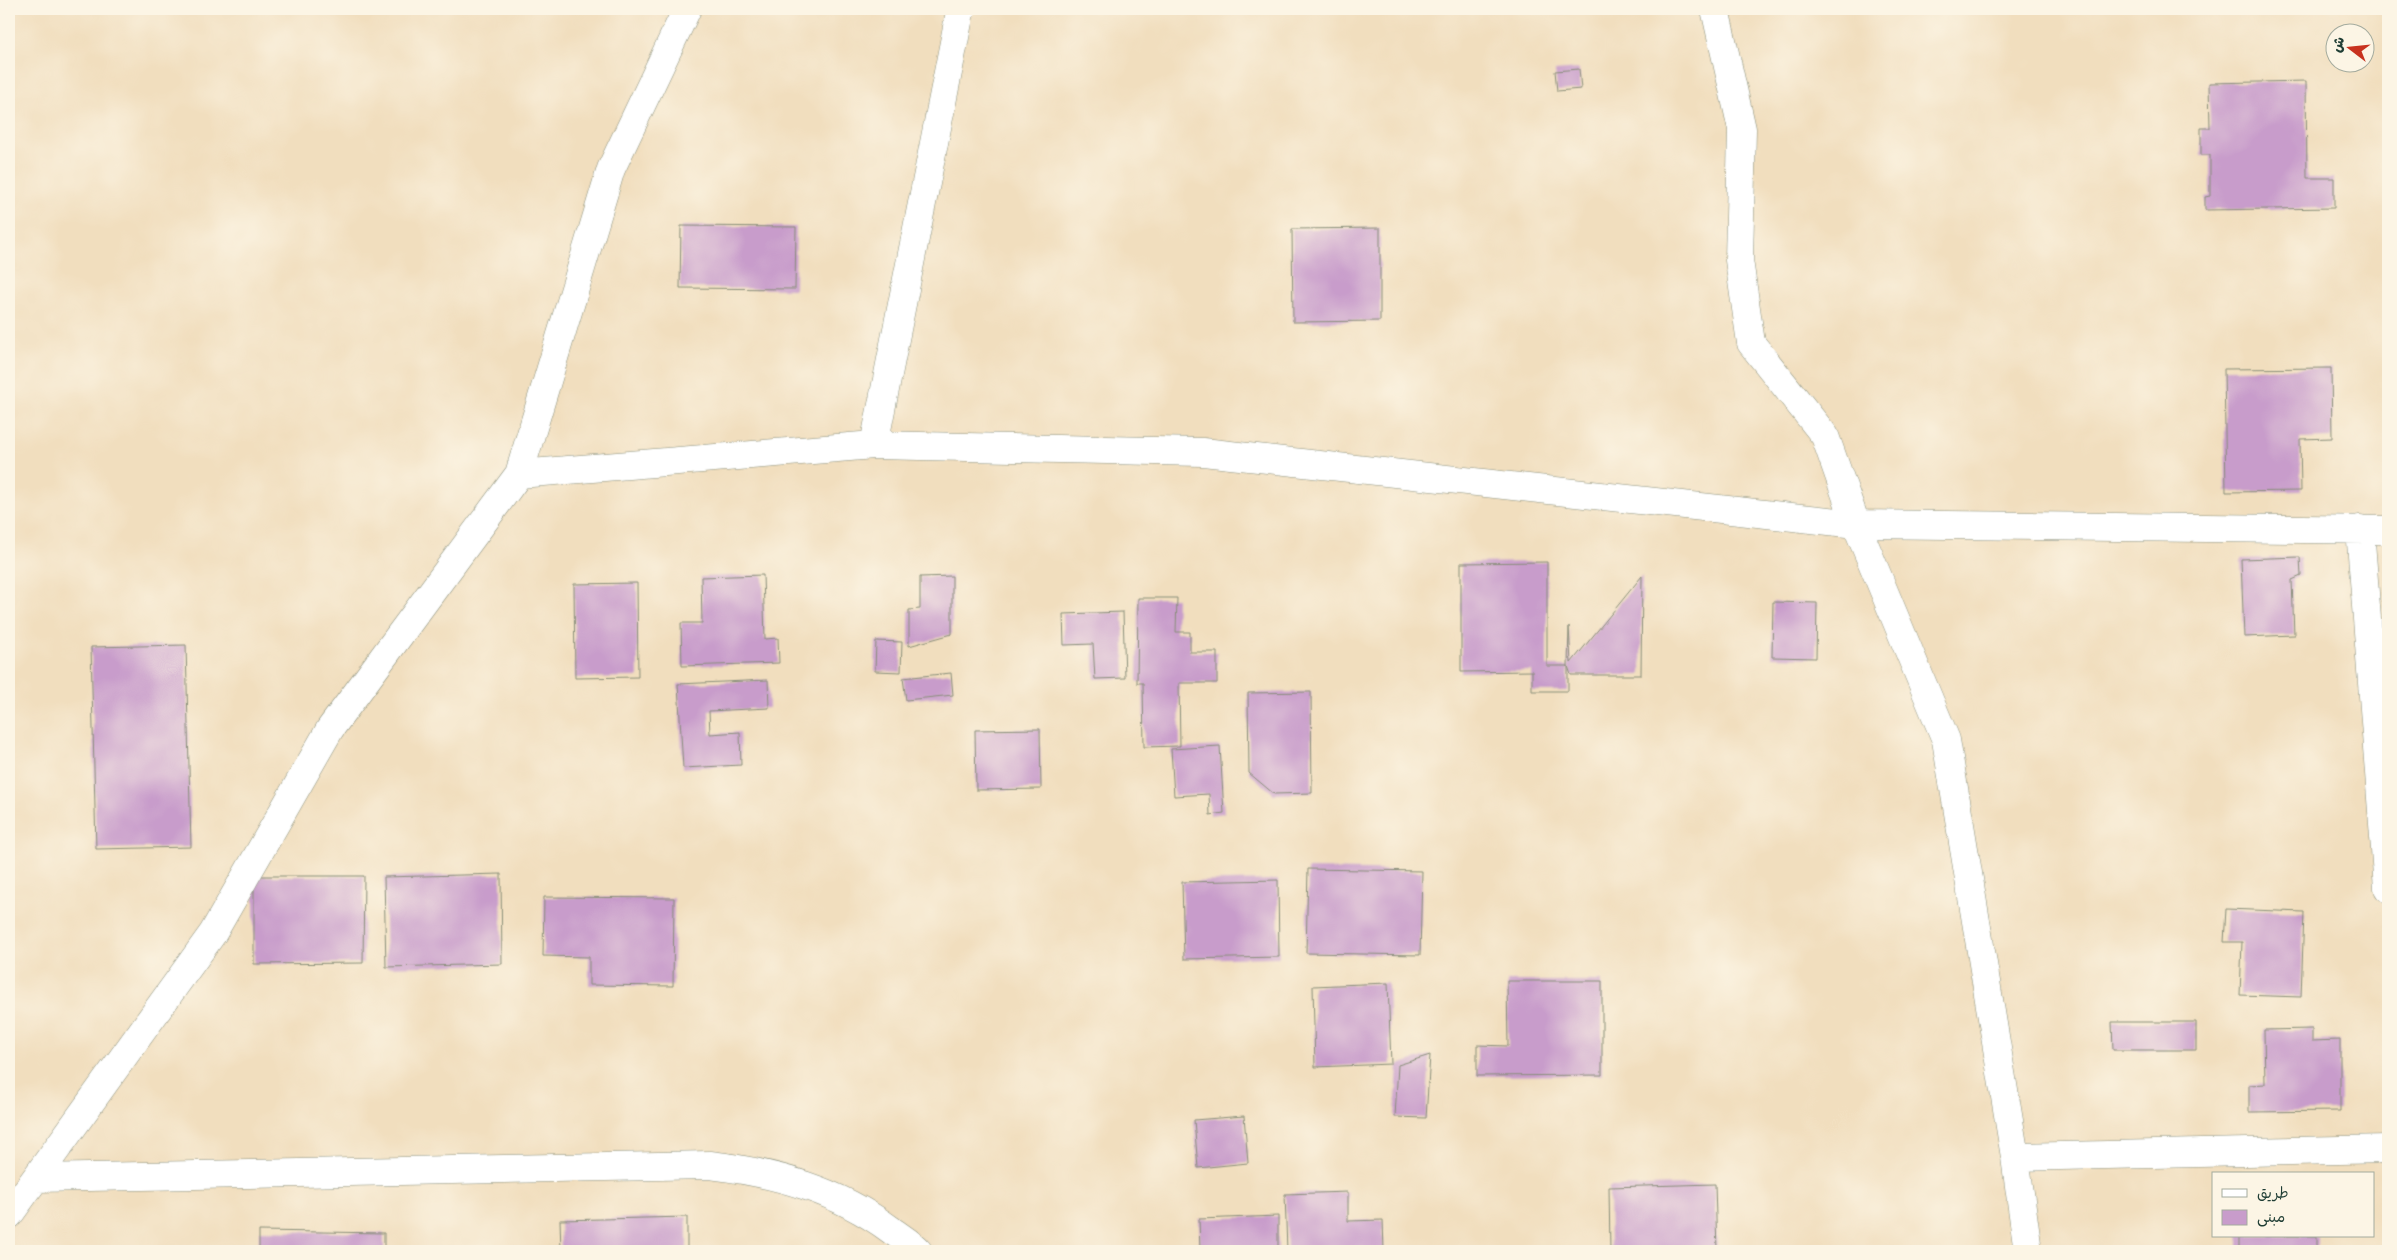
<svg xmlns="http://www.w3.org/2000/svg" width="2397" height="1260" font-family="'Playpen Sans','Playpen Sans Arabic',sans-serif">
<style>
.building{fill:#c89ccb}
.lines{fill:none;stroke-linecap:round;stroke-linejoin:round}
.street-casing{stroke:#888e79;stroke-width:29}
.street{stroke:#fff;stroke-width:28}
</style>
<rect width="100%" height="100%" fill="#fcf5e5"/>
<filter id="ink" filterUnits="userSpaceOnUse"><feTurbulence type="fractalNoise" baseFrequency=".02" numOctaves="2"/><feDisplacementMap in="SourceGraphic" scale="10" xChannelSelector="R" yChannelSelector="G"/><feConvolveMatrix kernelMatrix="1 2 1 2 8 2 1 2 1" color-interpolation-filters="sRGB"/></filter>
<filter id="wash" filterUnits="userSpaceOnUse"><feTurbulence type="fractalNoise" baseFrequency=".0096" numOctaves="4" result="noise"/><feDisplacementMap in="SourceGraphic" scale="20" xChannelSelector="R" yChannelSelector="G"/><feGaussianBlur stdDeviation="1.12" result="paint"/><feColorMatrix in="noise" values="0 0 0 0 0 0 0 0 0 0 0 0 0 0 0 0 0 1.4 0 .05"/><feComposite in="paint" operator="in"/></filter>
<g filter="url(#wash)">
<rect width="100%" height="100%" fill="#f1debe"/>
<g id="blocks">
<path class="building" d="M1579 69 1581 89 1557 91 1555 71Z
M2306 81 2307 178H2334V208L2205 210V197L2210 196V155H2201V128H2210L2209 83Z
M681 226 796 227 795 289 680 288Z
M1380 228V321L1293 322 1292 229Z
M2331 368 2332 438 2300 439 2301 491 2226 492 2224 369Z
M2300 557 2301 576 2292 580 2294 635 2244 637 2241 559Z
M1547 562V666H1568V691H1532V671L1461 672V563Z
M763 575 765 639 778 638 779 663 682 666 681 623H702L701 577Z
M952 576V634L909 646V610L920 609V577Z
M1642 576 1641 675H1571L1568 666 1569 626 1571 663Z
M637 583 638 677 575 678 574 584Z
M1138 598H1177L1176 632H1190V652H1217V683H1179L1180 746 1144 747 1143 683H1137Z
M1773 602 1817 603 1816 658 1772 657Z
M1123 612 1125 678 1095 679 1093 644 1064 645 1063 614Z
M876 641 902 642 901 672 875 671Z
M186 645 191 847 96 849 91 647Z
M951 673 953 695 906 700 903 678Z
M768 680 769 708 709 711 710 734 740 732 741 765 683 768 678 684Z
M1311 692 1312 793 1274 794 1249 773 1248 693Z
M1040 729 1041 789 976 790 975 730Z
M1220 746 1224 813 1210 815 1209 794 1174 796 1171 749Z
M1308 869 1422 871 1420 955 1306 953Z
M501 874 502 964 386 967 384 877Z
M254 876H364L363 963 254 964Z
M1278 880 1279 957 1184 959 1182 882Z
M544 897 674 898 673 986 589 985V957L543 956Z
M2226 909 2304 912 2301 997 2240 995 2242 942H2224Z
M1507 981H1602V1075L1477 1076V1045L1508 1046Z
M1388 983 1391 1064 1315 1067 1313 986Z
M2112 1022H2196V1050H2113Z
M2312 1029V1041L2340 1040V1111L2249 1112V1085L2265 1084 2264 1030Z
M1430 1055 1426 1118 1395 1117 1398 1065Z
M1244 1116 1248 1163 1198 1168 1194 1120Z
M1715 1184 1717 1251H1610L1609 1187Z
M1348 1192V1221L1383 1220 1384 1251H1287L1285 1194Z
M1278 1216V1251H1200L1199 1219Z
M687 1217V1251H561L560 1220Z
M259 1231 384 1233V1251H259Z
M2239 1236H2317V1251H2239Z"/>
</g>
</g>
<g filter="url(#ink)">
<use href="#blocks" fill-opacity="0" stroke="#888e79" stroke-width="1"/>
<g class="lines">
<defs>
<path id="street" d="M1715 9 1742 129 1739 260 1751 343 1825 436 1856 524 1946 740 2015 1157 2028 1251
M874 445 1203 452 1856 524 2388 530
M519 474 874 445 960 12 962 9
M2360 529 2388 888
M2015 1157 2388 1149
M36 1178 710 1165C776 1173 837 1190 891 1230 900 1237 911 1243 918 1251
M9 1215 213 933 330 729 519 474 611 169 687 9"/>
</defs>
<use href="#street" class="street-casing"/>
<use href="#street" class="street"/>
</g>
</g>
<rect width="2397" height="1260" fill="none" stroke="#fcf5e5" stroke-width="30"/>
<rect x="2212" y="1172" width="162" height="65" fill="#fcf5e5" stroke="#a4ab9e"/>
<rect x="2222" y="1189" width="25" height="8" fill="#ffffff" stroke="#a4ab9e"/>
<text x="2257" y="1198" font-size="15" fill="#1f3d34">طريق</text>
<rect x="2222" y="1210" width="25" height="15" fill="#c89ccb" stroke="#a4ab9e"/>
<text x="2257" y="1222" font-size="15" fill="#1f3d34">مبنى</text>
<g transform="translate(2350 48) rotate(286)"><circle r="24" fill="#fcf5e5" stroke="#a4ab9e"/>
<path d="M0-4L9 19L0 12L-9 19Z" fill="#c8321e"/>
<text y="-8" font-size="14" font-weight="bold" text-anchor="middle" fill="#1f3d34">ش</text>
</g>
</svg>
